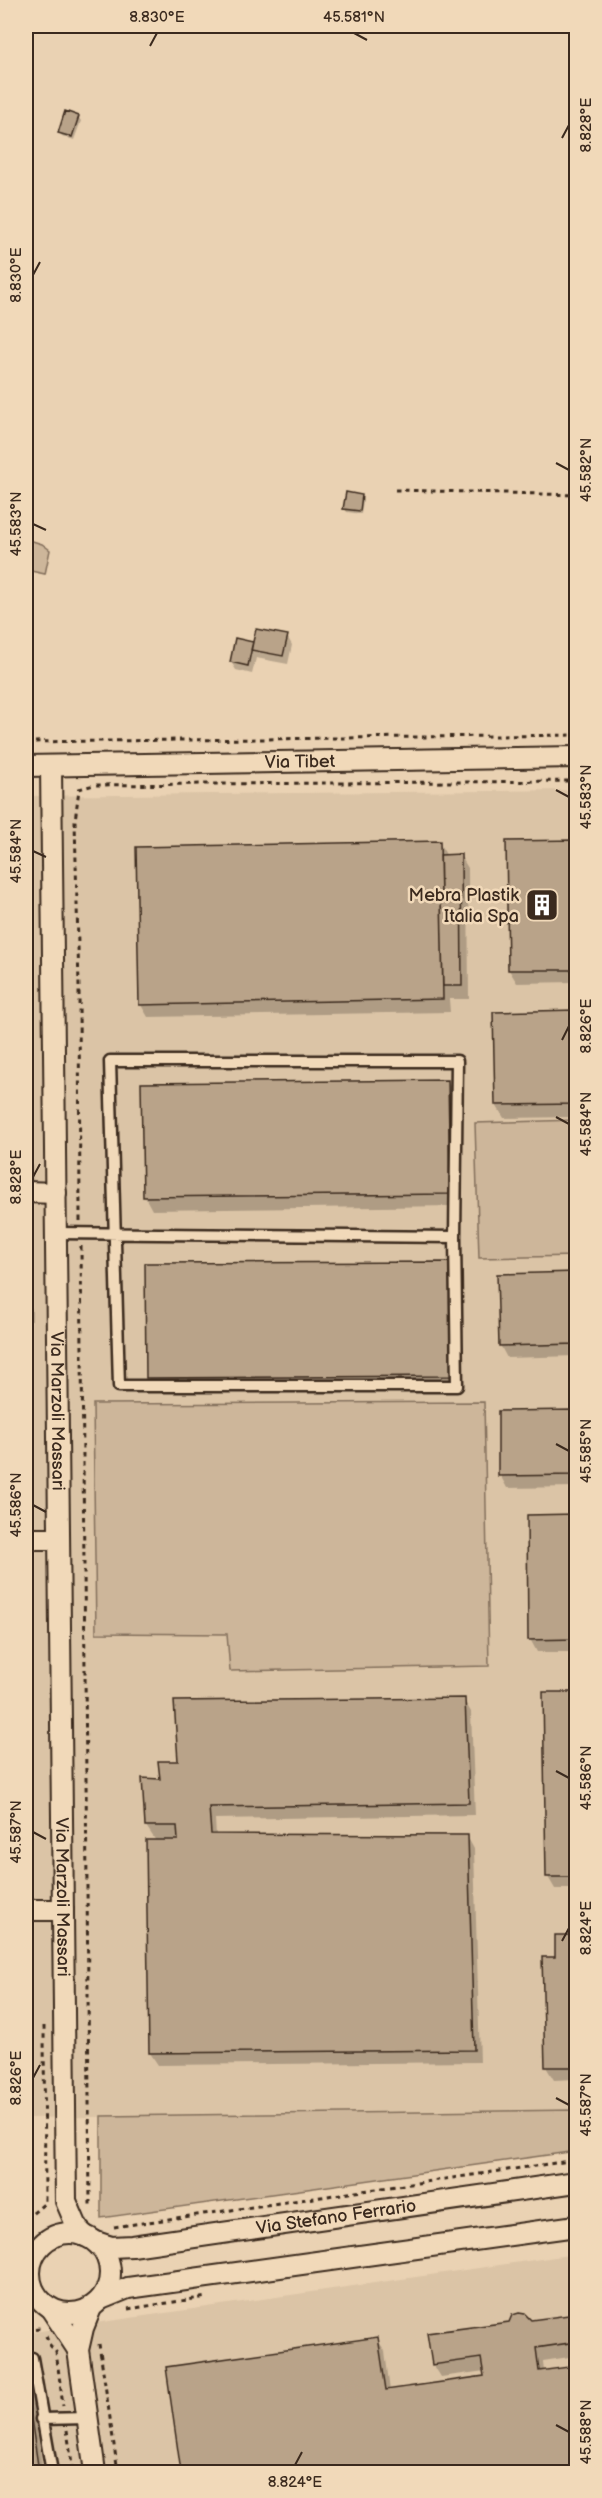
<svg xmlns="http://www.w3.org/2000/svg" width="602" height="2498" font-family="'Balsamiq Sans',sans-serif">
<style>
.built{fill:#dbc4a6}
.green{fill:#cdb69a;stroke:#84705c;stroke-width:1.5}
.shadow{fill:#0003}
.building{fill:#b9a389;stroke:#3b2a1e;stroke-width:1.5}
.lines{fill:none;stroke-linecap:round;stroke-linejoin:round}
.lane-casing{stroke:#3b2a1e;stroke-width:15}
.street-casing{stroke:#3b2a1e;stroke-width:24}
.path{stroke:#3b2a1e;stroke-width:3;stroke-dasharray:4.5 4.5;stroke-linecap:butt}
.lane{stroke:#f1d9b9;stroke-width:10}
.street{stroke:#f1d9b9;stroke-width:20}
.ticks{fill:none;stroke:#3b2a1e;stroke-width:2}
.labels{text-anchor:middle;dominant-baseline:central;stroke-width:5;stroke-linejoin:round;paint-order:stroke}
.street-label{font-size:18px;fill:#3b2a1e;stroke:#f1d9b9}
.poi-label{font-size:18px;fill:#3b2a1e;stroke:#f1d9b9;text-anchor:end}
.neatline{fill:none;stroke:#3b2a1e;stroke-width:2}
.ticks-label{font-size:15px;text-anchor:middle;fill:#3b2a1e}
</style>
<rect width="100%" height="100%" fill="#ead2b3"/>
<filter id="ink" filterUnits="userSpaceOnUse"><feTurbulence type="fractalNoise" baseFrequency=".0167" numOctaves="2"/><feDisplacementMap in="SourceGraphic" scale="12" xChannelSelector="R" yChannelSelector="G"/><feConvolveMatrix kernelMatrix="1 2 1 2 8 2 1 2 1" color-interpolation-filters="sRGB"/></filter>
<g filter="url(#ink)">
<path class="built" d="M576 790V2110L26 2118V796Z
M576 2254V2472H26V2333Z"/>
<path class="green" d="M26 539 42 544 50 550 45 574 26 570Z
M576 1120V1256L479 1258 475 1123Z
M484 1402 489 1666 230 1671 227 1634 96 1633 93 1404Z
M576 2110V2151L101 2218V2116Z"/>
<path class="shadow" d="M78 117 81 121 74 140 62 136 60 133Z
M361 496 363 500 361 514 347 512 345 509Z
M287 636 292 645 288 664 256 658 252 674 236 670 231 662 254 644Z
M508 842H576V982L517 983 509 970Z
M439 843 447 856 460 855 468 868 469 999H449L450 1012 148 1017 141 1005Z
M576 1012V1117L504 1118 496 1105 495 1013Z
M447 1081 454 1094 456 1206 152 1210 145 1197 143 1085Z
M26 1150 32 1163 33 1184H26Z
M449 1263 457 1276V1389L155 1390 148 1377Z
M576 1274V1356L507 1358 500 1345 498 1276Z
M26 1298 32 1309V1321H26Z
M499 1412H576V1487L507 1488 500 1475Z
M529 1516H576V1652H537L530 1639Z
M576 1693V1889H555L548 1877 544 1694Z
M464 1700 471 1712 475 1815 215 1819 216 1836H467L474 1849 480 2062 158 2065 150 2053 156 1841 146 1826 161 1781 180 1763Z
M576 1936V2079L554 2080 546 2067 557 1958 556 1937Z
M576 2315V2356L543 2361 544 2372 576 2367V2472H183L168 2368 377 2339 385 2351 390 2391 486 2378 485 2371 441 2377 433 2364 530 2321Z
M26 2387 32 2398 43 2472H26Z"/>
<path class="building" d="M65 111 79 116 72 137 58 133Z
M346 492 362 495 360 511 343 509Z
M256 629 288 635 283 656 251 650Z
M235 638 253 642 248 666 230 662Z
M576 840V970H508L506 841Z
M440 841 443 999 139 1005 136 847Z
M461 854 462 986H443L440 855Z
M576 1010V1104L495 1105 493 1012Z
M448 1080 450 1194 143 1197 141 1083Z
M450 1262 451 1376 146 1378 145 1263Z
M576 1272V1344L499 1346 497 1274Z
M576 1410V1475L498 1476V1411Z
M576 1514V1639L528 1640 527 1515Z
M543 1692H576V1877H546Z
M465 1698 469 1803 209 1807 211 1834 468 1835 474 2050 149 2053 146 1840H178L177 1826H145L142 1778 160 1779 158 1761H178L174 1701Z
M555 1935H576V2067H545L542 1957H555Z
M519 2313 525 2314 531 2320 576 2314V2342L536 2348 539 2371 576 2366V2472H181L166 2367 378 2337 386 2390 484 2376 481 2358 432 2365 427 2333 509 2322 512 2315Z
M26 2385 39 2472H26Z"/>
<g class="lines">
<defs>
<path id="lane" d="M56 1233 455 1237 457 1061H110L119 1386H457L455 1237
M26 2358H32L52 2472
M41 2419 88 2418"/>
<g id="street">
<path id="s1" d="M26 766 576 757"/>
<path id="s2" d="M51 766 66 2201 78 2229 85 2236"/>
<path d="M26 1192 56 1193"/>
<path d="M26 1539H59"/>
<path d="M26 1910H63"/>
<circle cx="70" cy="2273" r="40"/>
<path id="s3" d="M96 2242 111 2247 132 2246 576 2182"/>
<path d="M101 2299 128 2288 576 2226"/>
<path d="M91 2308 83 2328 78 2350 95 2472"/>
<path d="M51 2309 78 2350"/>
</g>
</defs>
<use href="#lane" class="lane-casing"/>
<use href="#street" class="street-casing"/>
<path class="path" d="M395 490 576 495
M26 742 576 735
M26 787 31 795
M80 1221 79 987 75 821 79 789 94 785 576 781
M81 1246 90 2205
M26 2219 45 2203 44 2026
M114 2227 576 2160
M128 2309 207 2297
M26 2329 41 2328
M46 2336 49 2344 56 2352 63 2406
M99 2344 118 2472
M67 2430 73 2472"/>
<use href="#lane" class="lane"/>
<use href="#street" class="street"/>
</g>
</g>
<path class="ticks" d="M354 33 367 40M150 46 157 33M562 138 569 125M33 275 40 262M556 463 569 470M33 524 46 530M556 790 569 797M33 851 46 857M562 1040 569 1026M556 1117 569 1124M33 1177 40 1164M556 1444 569 1451M33 1505 46 1512M556 1771 569 1778M33 1832 46 1839M562 1941 569 1928M33 2078 40 2065M556 2098 569 2105M556 2425 569 2432M295 2465 302 2452"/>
<defs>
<symbol id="building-square" viewBox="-11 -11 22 22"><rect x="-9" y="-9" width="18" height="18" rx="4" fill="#3b2a1e" stroke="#f1d9b9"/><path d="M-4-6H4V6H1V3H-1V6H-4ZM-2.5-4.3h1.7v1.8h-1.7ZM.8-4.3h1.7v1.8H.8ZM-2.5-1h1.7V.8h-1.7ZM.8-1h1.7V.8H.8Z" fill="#fff"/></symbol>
</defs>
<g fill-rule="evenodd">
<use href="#building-square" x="523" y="886" width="38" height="38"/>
</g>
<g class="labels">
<g class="street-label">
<text stroke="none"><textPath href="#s1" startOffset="274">Via Tibet</textPath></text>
<text stroke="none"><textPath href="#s2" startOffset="645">Via Marzoli Massari</textPath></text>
<text stroke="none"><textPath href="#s2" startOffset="1131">Via Marzoli Massari</textPath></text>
<text stroke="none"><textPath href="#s3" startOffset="243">Via Stefano Ferrario</textPath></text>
</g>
<g class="poi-label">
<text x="519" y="895">Mebra Plastik<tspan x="519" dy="21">Italia Spa</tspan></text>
</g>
</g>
<rect width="602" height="2498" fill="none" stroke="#f1d9b9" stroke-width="66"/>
<rect x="33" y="33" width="536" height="2432" class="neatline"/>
<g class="ticks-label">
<text x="157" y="22">8.830°E</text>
<text x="354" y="22">45.581°N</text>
<text transform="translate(586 125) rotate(-90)" y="5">8.828°E</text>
<text transform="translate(16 275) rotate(-90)" y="5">8.830°E</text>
<text transform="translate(586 470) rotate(-90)" y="5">45.582°N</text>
<text transform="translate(16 524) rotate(-90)" y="5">45.583°N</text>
<text transform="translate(586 797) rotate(-90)" y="5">45.583°N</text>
<text transform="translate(16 851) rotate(-90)" y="5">45.584°N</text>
<text transform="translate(586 1026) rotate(-90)" y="5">8.826°E</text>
<text transform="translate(586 1124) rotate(-90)" y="5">45.584°N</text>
<text transform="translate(16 1177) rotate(-90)" y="5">8.828°E</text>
<text transform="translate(586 1451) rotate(-90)" y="5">45.585°N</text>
<text transform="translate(16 1505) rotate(-90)" y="5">45.586°N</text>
<text transform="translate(586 1778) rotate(-90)" y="5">45.586°N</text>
<text transform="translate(16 1832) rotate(-90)" y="5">45.587°N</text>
<text transform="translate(586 1928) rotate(-90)" y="5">8.824°E</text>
<text transform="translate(16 2078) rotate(-90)" y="5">8.826°E</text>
<text transform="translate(586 2105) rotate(-90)" y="5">45.587°N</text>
<text transform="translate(586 2432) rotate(-90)" y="5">45.588°N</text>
<text x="295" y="2487">8.824°E</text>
</g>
</svg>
